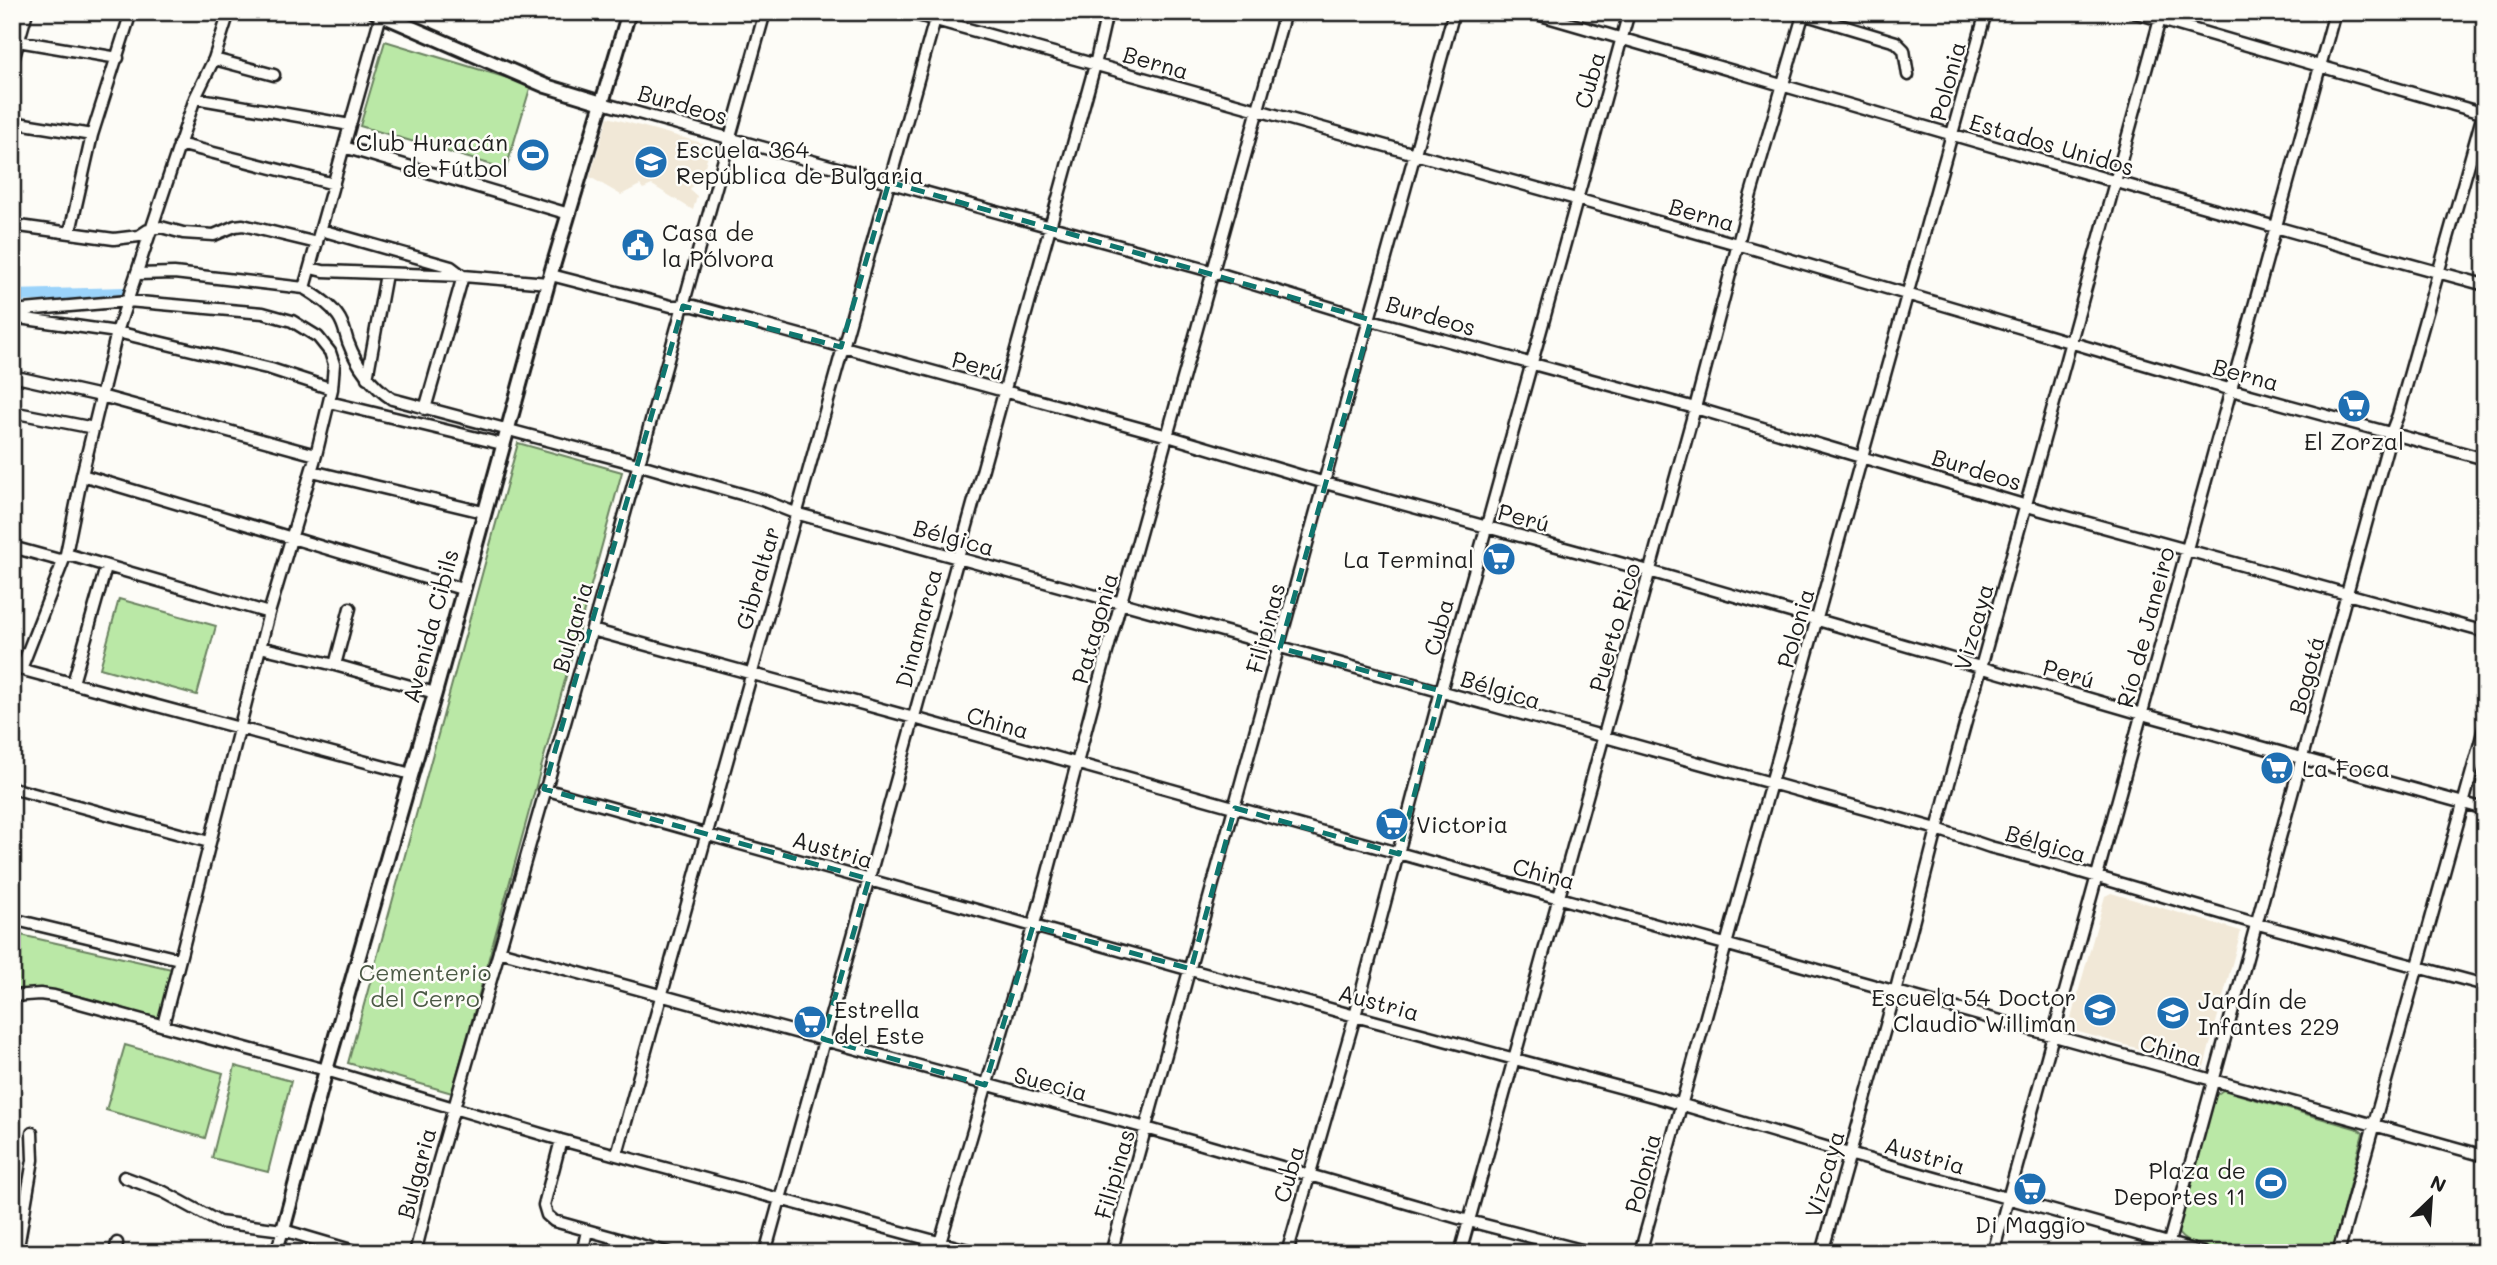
<svg xmlns="http://www.w3.org/2000/svg" width="2497" height="1265" font-family="Mali,sans-serif">
<style>
.built{fill:#f1e8d7}
.green{fill:#bae8a6;stroke:#6b8261;stroke-width:2}
.lines{fill:none;stroke-linecap:round;stroke-linejoin:round}
.canal{stroke:#9bd3fa;stroke-width:12}
.minor-casing{stroke:#1c1c1c;stroke-width:15}
.tertiary-casing{stroke:#1c1c1c;stroke-width:18}
.minor{stroke:#fdfcf7;stroke-width:10}
.tertiary{stroke:#fdfcf7;stroke-width:12}
.marked{fill:none;stroke:#0f766e;stroke-width:5;stroke-dasharray:14 9;stroke-linejoin:round}
.labels{text-anchor:middle;dominant-baseline:central;stroke-width:5;stroke-linejoin:round;paint-order:stroke}
.street-label{font-size:23px;fill:#1c1c1c;stroke:#fdfcf7}
.poi-label{font-size:23px;fill:#1c1c1c;stroke:#fdfcf7;text-anchor:start}
.park-label{font-size:23px;fill:#4b5945;stroke:#fdfcf7}
</style>
<rect width="100%" height="100%" fill="#fdfcf7"/>
<filter id="ink" filterUnits="userSpaceOnUse"><feTurbulence type="fractalNoise" baseFrequency=".0143" numOctaves="2"/><feDisplacementMap in="SourceGraphic" scale="14" xChannelSelector="R" yChannelSelector="G"/><feConvolveMatrix kernelMatrix="1 2 1 2 8 2 1 2 1" color-interpolation-filters="sRGB"/></filter>
<g filter="url(#ink)">
<path class="built" d="M608 117 706 144 704 149 709 151 703 173H699L690 190 697 196 693 210 652 185 643 189 640 185 621 195 590 177Z
M2111 893 2241 931 2204 1067 2068 1029 2105 896Z"/>
<path class="green" d="M385 41 531 85 506 169 360 126Z
M518 443 622 472 452 1093 348 1063Z
M119 599 216 626 197 695 100 668Z
M12 933 176 970 163 1020C124 1010 50 981 12 992Z
M125 1045 223 1073 205 1138 106 1110Z
M235 1066 291 1081 268 1172 212 1158Z
M2223 1090 2358 1129 2363 1133 2332 1253C2302 1253 2186 1261 2177 1230L2215 1096Z"/>
<g class="lines">
<path class="canal" d="M12 296 126 293"/>
<defs>
<path id="minor" d="M907 12 1737 244 2232 390 2485 459
M1530 12C1848 104 2165 198 2485 285
M2133 12 2485 114
M1803 14 1896 42 1904 50 1908 75
M18 41 118 58
M214 59 274 75
M12 64 27 12
M195 98 350 125
M602 103 1214 272 1371 320 1695 408 2027 506 2485 632
M12 122 92 135
M179 144 334 184
M344 147 569 214
M12 225 114 239 139 236 148 230 161 227 183 233 214 235 235 226 243 225 317 243
M321 230 451 267 463 276 425 409
M70 232 92 135 131 12
M311 268 323 271 463 276 548 283
M138 274 174 273 304 288C316 296 330 304 338 316 344 324 345 333 348 342 357 366 371 385 392 399L637 464 762 500 795 513C1176 618 1556 723 1937 829L1990 847 2033 858 2258 924 2485 985
M551 275 671 306H694L1168 436 1325 483 1649 571 2142 714 2485 809
M304 288 381 15
M12 311 128 301 263 313 292 321 318 337 330 352 334 364 332 389 316 455 269 613 163 1025
M12 317 117 332 271 369 332 389
M12 376 101 396 316 455
M367 378 386 274
M329 402 502 444
M12 412 94 428
M312 471 483 512
M82 475 462 589
M12 547 63 561
M66 554 269 613
M592 630 914 718 2485 1156
M260 647 335 665 435 693
M335 665 350 608
M12 667 411 774
M21 669 66 554 82 475 117 332 195 98 214 59 229 12
M73 683 106 567
M12 788 209 842
M544 789 1355 1016 1656 1097 1849 1154 2204 1253
M12 919 179 959
M499 951 1146 1128 1469 1221 1593 1253
M12 996 40 994 54 996 326 1070 561 1140 979 1253
M561 1140 544 1205 547 1215 554 1221 669 1253
M617 1154 937 12
M124 1177 164 1192 219 1222 283 1230 361 1253
M17 1253 33 1160 32 1133
M115 1253 117 1243
M276 1253 283 1230
M415 1253 437 1167 617 542 765 12
M582 1253 587 1231
M765 1253 1095 65 1107 12
M937 1253 1038 910 1094 699 1285 12
M1111 1253 1454 12
M1287 1253 1355 1016 1441 691 1629 12
M1460 1253 1695 408 1751 194 1804 12
M1640 1253 1986 12
M1822 1253 1895 993 1949 783 2162 12
M1993 1253 2335 12
M2166 1253 2391 433 2398 415 2485 107
M2338 1253 2485 725"/>
<path id="tertiary" d="M375 12 546 86 602 103
M283 1230 326 1070 435 693 548 283 629 12"/>
</defs>
<use href="#minor" class="minor-casing"/>
<use href="#tertiary" class="tertiary-casing"/>
<use href="#minor" class="minor"/>
<use href="#tertiary" class="tertiary"/>
</g>
</g>
<path class="marked" d="M889 182 1371 320 1280 648 1441 691 1399 854 1235 808 1191 969 1033 926 985 1085 823 1039 869 879 544 789 683 306 841 347Z"/>
<defs>
<symbol id="stadium-disc" viewBox="-11 -11 22 22"><circle r="9.5" fill="#1f6fb2" stroke="#fdfcf7"/><path d="M0-5a6.5 5 0 1 0 0 10a6.5 5 0 1 0 0-10ZM-3.5-1.8h7v3.6h-7Z" fill="#fff"/></symbol>
<symbol id="school-disc" viewBox="-11 -11 22 22"><circle r="9.5" fill="#1f6fb2" stroke="#fdfcf7"/><path d="M0-5L7-2L0 1L-7-2ZM-4 1L0 2.5L4 1V4Q0 6-4 4Z" fill="#fff"/></symbol>
<symbol id="civic-disc" viewBox="-11 -11 22 22"><circle r="9.5" fill="#1f6fb2" stroke="#fdfcf7"/><path d="M-.6-6.5H3V-4.5H.6V-3L4-1V1h2V6H-6V1h2V-1L-.6-3ZM-1.2 2.5V6h2.4V2.5Z" fill="#fff"/></symbol>
<symbol id="supermarket-disc" viewBox="-11 -11 22 22"><circle r="9.5" fill="#1f6fb2" stroke="#fdfcf7"/><path d="M-6-5.5h2.5l.6 2H6L4.5 2H-2.5L-4.4-4H-6ZM-1.5 3.2a1.3 1.3 0 1 0 .1 0ZM3 3.2a1.3 1.3 0 1 0 .1 0Z" fill="#fff"/></symbol>
</defs>
<g fill-rule="evenodd">
<use href="#stadium-disc" x="514" y="136" width="38" height="38"/>
<use href="#school-disc" x="632" y="143" width="38" height="38"/>
<use href="#civic-disc" x="619" y="226" width="38" height="38"/>
<use href="#supermarket-disc" x="2335" y="387" width="38" height="38"/>
<use href="#supermarket-disc" x="1480" y="540" width="38" height="38"/>
<use href="#supermarket-disc" x="2258" y="749" width="38" height="38"/>
<use href="#supermarket-disc" x="1373" y="805" width="38" height="38"/>
<use href="#school-disc" x="2081" y="991" width="38" height="38"/>
<use href="#school-disc" x="2154" y="994" width="38" height="38"/>
<use href="#supermarket-disc" x="791" y="1003" width="38" height="38"/>
<use href="#stadium-disc" x="2252" y="1164" width="38" height="38"/>
<use href="#supermarket-disc" x="2011" y="1170" width="38" height="38"/>
</g>
<g class="labels">
<g class="street-label">
<text transform="translate(1156 62) rotate(16)">Berna</text>
<text transform="translate(1589 80) rotate(-74)">Cuba</text>
<text transform="translate(1947 81) rotate(-75)">Polonia</text>
<text transform="translate(683 104) rotate(16)">Burdeos</text>
<text transform="translate(2052 144) rotate(16)">Estados Unidos</text>
<text transform="translate(1702 214) rotate(16)">Berna</text>
<text transform="translate(1431 315) rotate(16)">Burdeos</text>
<text transform="translate(978 365) rotate(16)">Perú</text>
<text transform="translate(2246 374) rotate(15)">Berna</text>
<text transform="translate(1977 469) rotate(17)">Burdeos</text>
<text transform="translate(1524 517) rotate(15)">Perú</text>
<text transform="translate(954 537) rotate(15)">Bélgica</text>
<text transform="translate(757 578) rotate(-74)">Gibraltar</text>
<text transform="translate(430 626) rotate(-75)">Avenida Cibils</text>
<text transform="translate(572 627) rotate(-74)">Bulgaria</text>
<text transform="translate(1438 627) rotate(-75)">Cuba</text>
<text transform="translate(1614 627) rotate(-74)">Puerto Rico</text>
<text transform="translate(1973 627) rotate(-74)">Vizcaya</text>
<text transform="translate(2145 627) rotate(-75)">Río de Janeiro</text>
<text transform="translate(918 628) rotate(-75)">Dinamarca</text>
<text transform="translate(1094 628) rotate(-74)">Patagonia</text>
<text transform="translate(1265 628) rotate(-75)">Filipinas</text>
<text transform="translate(1795 628) rotate(-74)">Polonia</text>
<text transform="translate(2069 673) rotate(16)">Perú</text>
<text transform="translate(2306 675) rotate(-75)">Bogotá</text>
<text transform="translate(1501 689) rotate(17)">Bélgica</text>
<text transform="translate(998 722) rotate(16)">China</text>
<text transform="translate(2046 843) rotate(16)">Bélgica</text>
<text transform="translate(833 849) rotate(16)">Austria</text>
<text transform="translate(1544 873) rotate(15)">China</text>
<text transform="translate(1379 1002) rotate(15)">Austria</text>
<text transform="translate(2171 1050) rotate(16)">China</text>
<text transform="translate(1051 1083) rotate(15)">Suecia</text>
<text transform="translate(1925 1155) rotate(16)">Austria</text>
<text transform="translate(416 1173) rotate(-75)">Bulgaria</text>
<text transform="translate(1642 1173) rotate(-75)">Polonia</text>
<text transform="translate(1114 1174) rotate(-74)">Filipinas</text>
<text transform="translate(1288 1174) rotate(-74)">Cuba</text>
<text transform="translate(1824 1174) rotate(-74)">Vizcaya</text>
</g>
<g class="poi-label">
<text x="508" y="142" text-anchor="end">Club Huracán<tspan x="508" dy="26">de Fútbol</tspan></text>
<text x="676" y="149">Escuela 364<tspan x="676" dy="26">República de Bulgaria</tspan></text>
<text x="662" y="232">Casa de<tspan x="662" dy="26">la Pólvora</tspan></text>
<text x="2354" y="441" text-anchor="middle">El Zorzal</text>
<text x="1474" y="559" text-anchor="end">La Terminal</text>
<text x="2302" y="768">La Foca</text>
<text x="1416" y="824">Victoria</text>
<text x="2076" y="997" text-anchor="end">Escuela 54 Doctor<tspan x="2076" dy="26">Claudio Williman</tspan></text>
<text x="2198" y="1000">Jardín de<tspan x="2198" dy="26">Infantes 229</tspan></text>
<text x="834" y="1009">Estrella<tspan x="834" dy="26">del Este</tspan></text>
<text x="2246" y="1170" text-anchor="end">Plaza de<tspan x="2246" dy="26">Deportes 11</tspan></text>
<text x="2030" y="1224" text-anchor="middle">Di Maggio</text>
</g>
<g class="park-label">
<text x="425" y="972">Cementerio<tspan x="425" dy="26">del Cerro</tspan></text>
</g>
</g>
<rect width="2497" height="1265" fill="none" stroke="#fdfcf7" stroke-width="42"/>
<rect x="21" y="21" width="2455" height="1223" fill="none" stroke="#1c1c1c" stroke-width="2.5" filter="url(#ink)"/>
<g transform="translate(2431 1199) rotate(25)" stroke="#fdfcf7" stroke-width="5" paint-order="stroke">
<path d="M0-5L12 26L0 18L-12 26Z" fill="#1c1c1c"/>
<text y="-10" font-size="19" font-weight="bold" text-anchor="middle" fill="#1c1c1c">N</text>
</g>
</svg>
